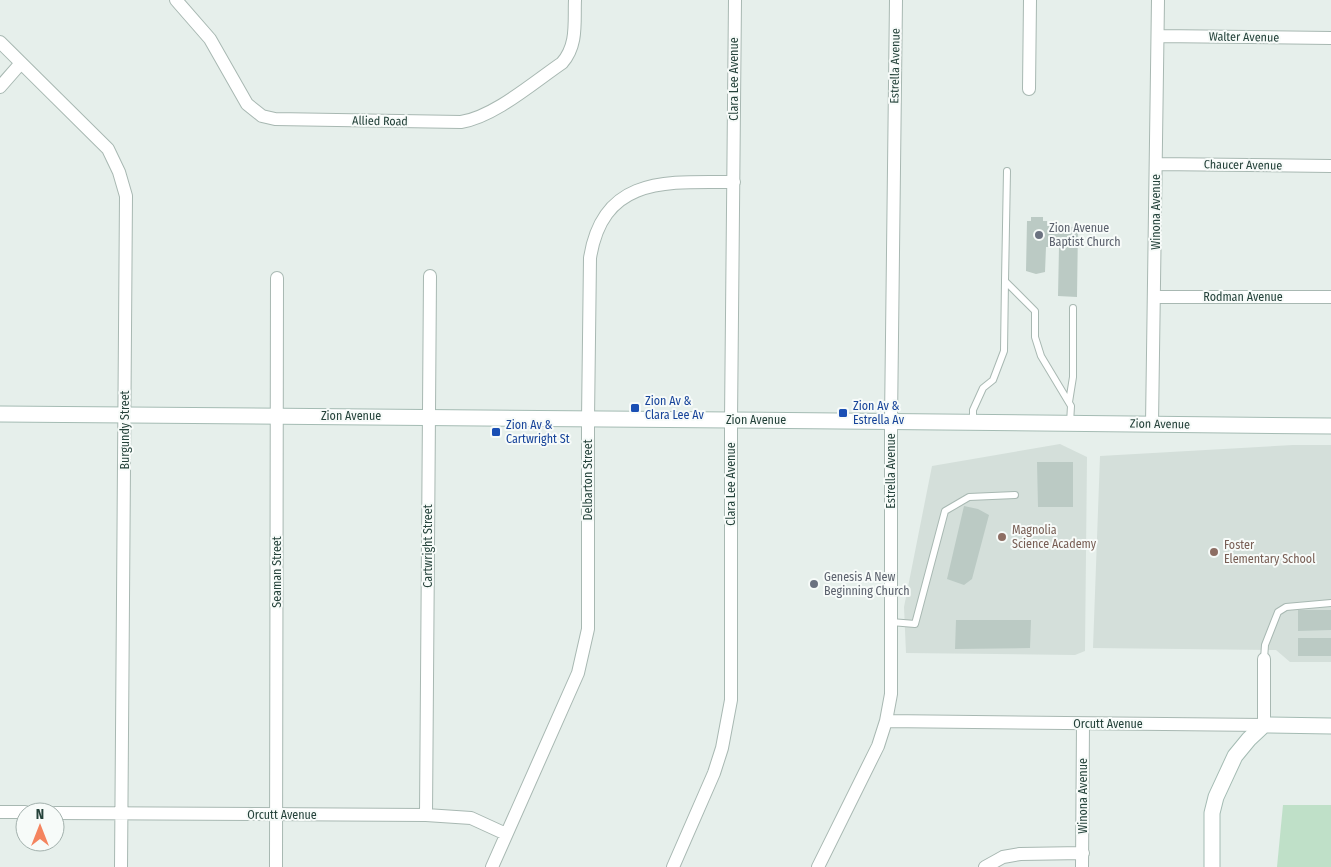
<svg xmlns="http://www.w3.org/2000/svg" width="1331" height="867" font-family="'Fira Sans Condensed',sans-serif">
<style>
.built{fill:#d4dfda}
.green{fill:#bfe0c8}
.building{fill:#bbcac4}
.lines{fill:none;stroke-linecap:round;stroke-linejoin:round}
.lane-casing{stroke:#a8b8b2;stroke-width:8}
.street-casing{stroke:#a8b8b2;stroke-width:14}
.secondary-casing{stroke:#a4bbb3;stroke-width:17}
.lane{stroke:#fff;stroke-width:6}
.street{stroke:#fff;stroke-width:12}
.secondary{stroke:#fff;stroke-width:15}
.worship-dot{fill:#6b7280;stroke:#f7fbf9;stroke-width:2}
.transit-dot{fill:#1a4fb4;stroke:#f7fbf9;stroke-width:2}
.education-dot{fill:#8d6e63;stroke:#f7fbf9;stroke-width:2}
.labels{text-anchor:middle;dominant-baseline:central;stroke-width:4;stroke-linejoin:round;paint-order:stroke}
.street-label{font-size:12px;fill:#24423a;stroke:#f7fbf9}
.worship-label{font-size:12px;fill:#5b616d;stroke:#f7fbf9;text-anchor:start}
.transit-label{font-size:12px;fill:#164399;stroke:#f7fbf9;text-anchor:start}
.education-label{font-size:12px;fill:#785e54;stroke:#f7fbf9;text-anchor:start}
</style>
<rect width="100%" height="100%" fill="#e6efeb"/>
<path class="built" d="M1060 444 1087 457 1085 651 1075 655 906 653 904 607 932 466Z
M1293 445H1331V662H1290L1276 650 1093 648 1100 456Z"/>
<path class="green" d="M1283 805H1331V867H1277Z"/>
<path class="building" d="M1031 217H1043V221H1047V226L1078 227 1077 297 1058 296 1059 247H1046L1045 272 1036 274 1026 271 1027 221H1031Z
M1037 462H1073V507H1038Z
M964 506 978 509 989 515 972 579 964 585 947 579Z
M1298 610H1331V630L1298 631Z
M956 620H1031L1030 648 955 649Z
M1298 638H1331V656H1298Z"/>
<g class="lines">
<defs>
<path id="lane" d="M1005 281 1007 171
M1069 402 1073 377V308
M973 422V410L983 388 993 380 1004 351 1005 281 1035 311V337L1041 356 1071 406 1070 423
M891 622 915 624 945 511 969 497 1015 495
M1264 659 1265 645 1278 612 1286 607 1331 603"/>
<path id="street" d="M176 0 210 39 247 104 262 116 275 119 461 122C494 117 534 82 562 63 578 45 574 22 575 0
M1158 36 1331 38
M0 42 108 149 119 172 126 196 121 867
M0 87 21 63
M1029 89 1030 0
M1156 164 1331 166
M1155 297H1331
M1152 424 1158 0
M886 721 1264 725V659
M0 812H25
M55 813 426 815 471 818 506 834
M426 815 430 276
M276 867 277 278
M492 867 578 673 588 629V419L590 258C603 175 668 182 734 182
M673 867 714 773 722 748 731 700V420L735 0
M818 867 878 746 886 721 891 694V421L896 0
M985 867 1003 857 1020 854 1083 853
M1082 867 1083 724"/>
<path id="secondary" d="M0 414 731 420 1331 426
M1212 867V813L1216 797 1235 756 1249 739 1264 725 1331 726"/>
</defs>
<use href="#lane" class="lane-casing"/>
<use href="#street" class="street-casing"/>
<use href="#secondary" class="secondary-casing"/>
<use href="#lane" class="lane"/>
<use href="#street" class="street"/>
<use href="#secondary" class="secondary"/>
</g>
<g class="worship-dot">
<circle cx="1039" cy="235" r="5"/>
<circle cx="814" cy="584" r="5"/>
</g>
<g class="transit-dot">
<rect x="630" y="403" width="10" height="10" rx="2.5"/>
<rect x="838" y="408" width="10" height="10" rx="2.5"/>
<rect x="491" y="427" width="10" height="10" rx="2.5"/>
</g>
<g class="education-dot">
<circle cx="1002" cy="537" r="5"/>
<circle cx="1214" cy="552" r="5"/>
</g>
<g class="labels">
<g class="street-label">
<text transform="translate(1244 37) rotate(1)">Walter Avenue</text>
<text transform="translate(895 66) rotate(-89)">Estrella Avenue</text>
<text transform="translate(734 79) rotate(-90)">Clara Lee Avenue</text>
<text transform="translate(380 121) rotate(1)">Allied Road</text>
<text transform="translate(1243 165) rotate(1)">Chaucer Avenue</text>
<text transform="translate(1156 212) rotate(-90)">Winona Avenue</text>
<text x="1243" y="297">Rodman Avenue</text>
<text x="351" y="416">Zion Avenue</text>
<text x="756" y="420">Zion Avenue</text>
<text transform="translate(1160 424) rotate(1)">Zion Avenue</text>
<text transform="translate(125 430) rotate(-90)">Burgundy Street</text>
<text transform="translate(891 471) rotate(-90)">Estrella Avenue</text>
<text transform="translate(588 480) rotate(-90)">Delbarton Street</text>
<text transform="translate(731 484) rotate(-90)">Clara Lee Avenue</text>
<text transform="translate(428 546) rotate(-90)">Cartwright Street</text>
<text transform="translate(277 572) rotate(-90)">Seaman Street</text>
<text x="1108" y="724">Orcutt Avenue</text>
<text transform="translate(1083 796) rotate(-90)">Winona Avenue</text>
<text x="282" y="815">Orcutt Avenue</text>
</g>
<g class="worship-label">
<text x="1049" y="228">Zion Avenue<tspan x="1049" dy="14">Baptist Church</tspan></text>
<text x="824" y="577">Genesis A New<tspan x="824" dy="14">Beginning Church</tspan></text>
</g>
<g class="transit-label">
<text x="645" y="401">Zion Av &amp;<tspan x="645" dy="14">Clara Lee Av</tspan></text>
<text x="853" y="406">Zion Av &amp;<tspan x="853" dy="14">Estrella Av</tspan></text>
<text x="506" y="425">Zion Av &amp;<tspan x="506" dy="14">Cartwright St</tspan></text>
</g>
<g class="education-label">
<text x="1012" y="530">Magnolia<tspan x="1012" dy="14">Science Academy</tspan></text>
<text x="1224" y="545">Foster<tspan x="1224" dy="14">Elementary School</tspan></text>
</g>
</g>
<g transform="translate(40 827)"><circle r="24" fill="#f7fbf9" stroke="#a3b1ad"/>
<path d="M0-4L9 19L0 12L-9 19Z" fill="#f4845f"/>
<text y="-8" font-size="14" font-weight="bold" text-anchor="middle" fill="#24423a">N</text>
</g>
</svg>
